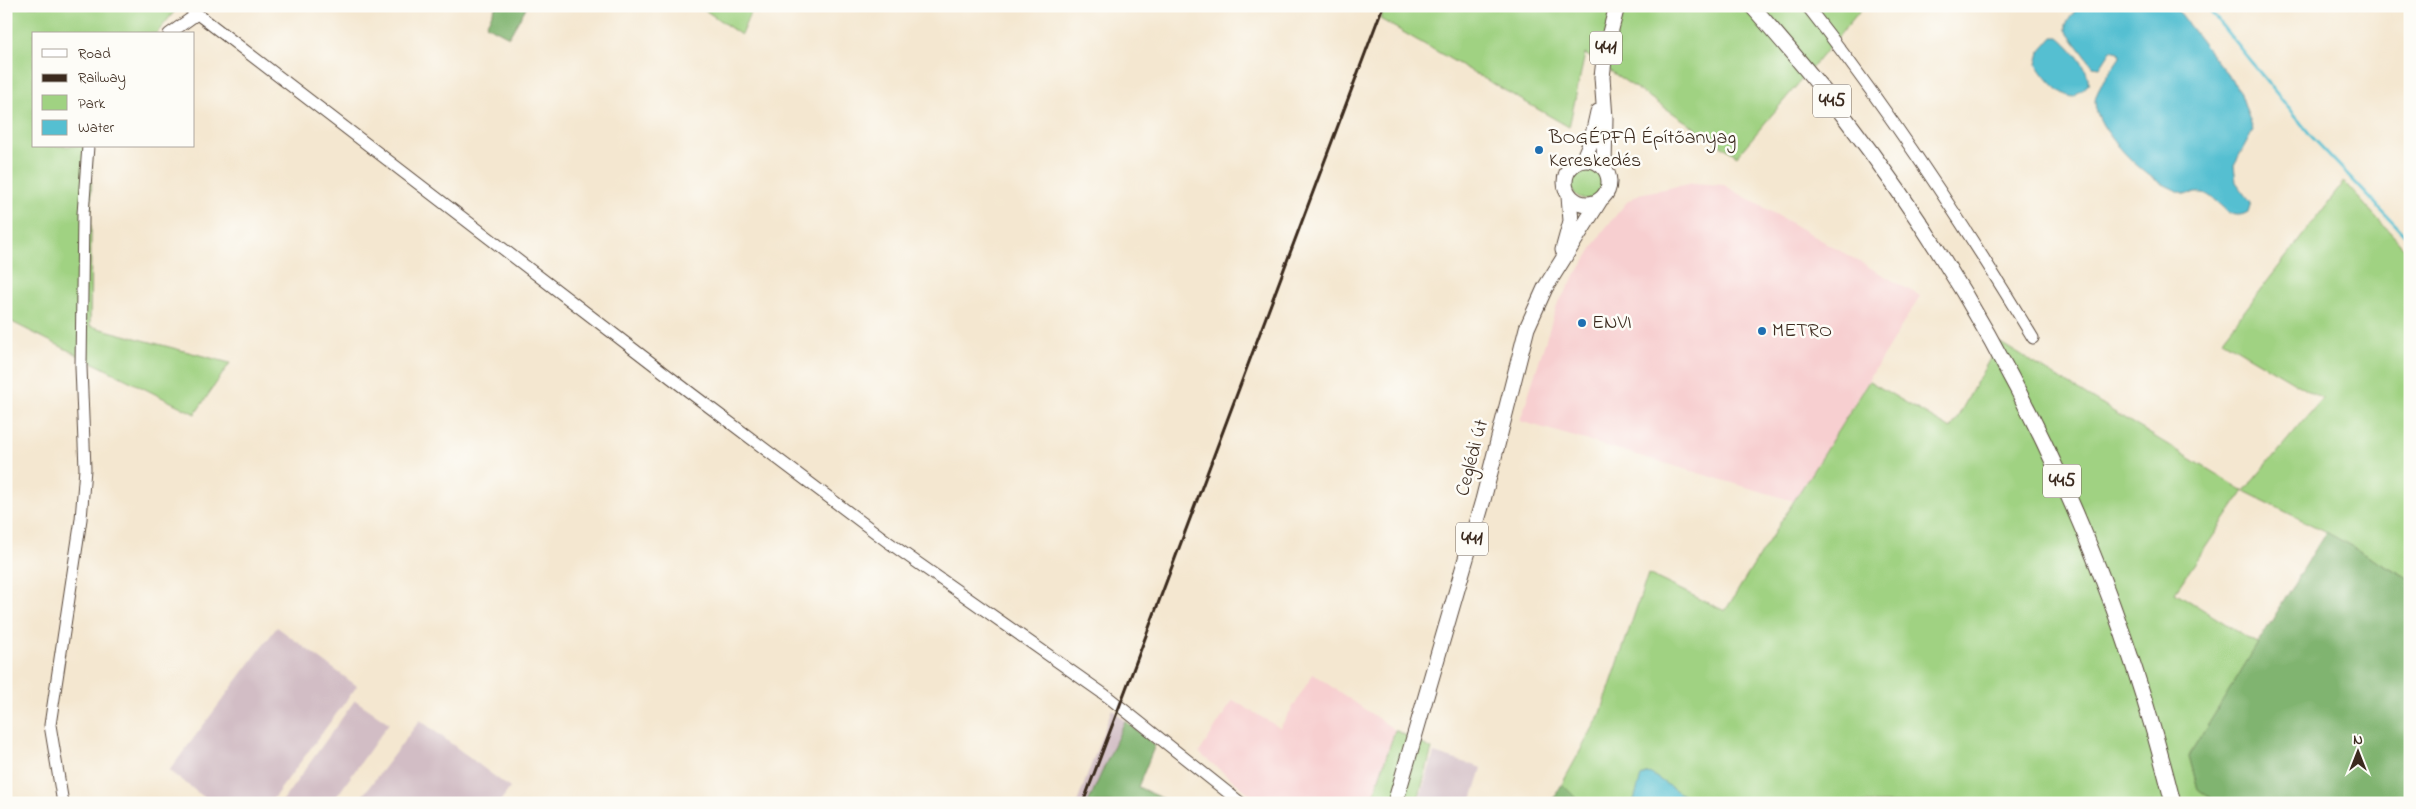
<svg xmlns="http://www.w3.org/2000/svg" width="2416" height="809" font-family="'Indie Flower',sans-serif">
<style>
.built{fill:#f7cfd0}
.industrial{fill:#d2bdc5}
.green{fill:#a0d282;stroke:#6e7e50}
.forest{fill:#80b470;stroke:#5e6f47}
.water{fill:#55bfd1;stroke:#487478}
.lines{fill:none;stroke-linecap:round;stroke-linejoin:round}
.stream{stroke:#55bfd1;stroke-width:3}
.minor-casing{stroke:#574639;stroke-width:13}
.major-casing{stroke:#574639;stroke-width:17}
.minor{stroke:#fff;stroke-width:11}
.major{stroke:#fff;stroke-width:15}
.rail{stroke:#3b2a1e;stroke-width:3}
.poi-dot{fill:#1f6fb2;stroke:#fdfcf7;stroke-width:2}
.labels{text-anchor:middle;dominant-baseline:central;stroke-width:5;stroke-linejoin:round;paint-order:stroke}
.shield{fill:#fdfcf7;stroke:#75695f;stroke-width:1}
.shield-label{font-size:19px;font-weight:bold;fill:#3b2a1e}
.poi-label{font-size:20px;fill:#3b2a1e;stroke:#fdfcf7;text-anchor:start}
.street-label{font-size:20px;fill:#3b2a1e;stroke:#fdfcf7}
</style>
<rect width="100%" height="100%" fill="#fdfcf7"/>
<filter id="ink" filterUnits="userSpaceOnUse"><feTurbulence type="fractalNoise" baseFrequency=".02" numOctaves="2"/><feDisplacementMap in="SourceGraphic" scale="10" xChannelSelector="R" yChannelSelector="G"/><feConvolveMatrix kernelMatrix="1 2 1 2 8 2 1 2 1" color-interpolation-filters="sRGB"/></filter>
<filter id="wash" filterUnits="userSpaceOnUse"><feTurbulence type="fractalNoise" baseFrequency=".0096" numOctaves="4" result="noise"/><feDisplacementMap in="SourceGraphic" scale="20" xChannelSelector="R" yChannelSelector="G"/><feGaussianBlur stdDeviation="1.12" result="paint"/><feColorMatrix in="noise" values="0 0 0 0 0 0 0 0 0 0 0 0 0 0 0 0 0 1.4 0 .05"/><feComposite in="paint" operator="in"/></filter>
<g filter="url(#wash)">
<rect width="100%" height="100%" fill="#f4e7d0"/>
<path class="built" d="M1693 183 1724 185 1920 296 1794 501 1520 421 1557 305 1603 231 1627 202 1639 194Z
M1313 674 1395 730 1371 803H1261L1199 753 1233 700 1280 728Z"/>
<path class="industrial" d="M277 627 357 686 270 803H212L169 771Z
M355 700 389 723 332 803H281Z
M1112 709 1125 721 1088 803H1077Z
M420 720 510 788 499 803H357Z
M1434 753 1482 768 1471 803H1418Z"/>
<path class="green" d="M6 6H179L156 34H34V146H92L90 326 230 363 195 414 6 319Z
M699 6H753L741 35Z
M1384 6H1864L1737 156 1585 54 1569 127 1380 19Z
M1570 182a17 17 0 1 1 34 0a17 17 0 1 1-34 0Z
M2344 182 2410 254V579L2326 532 2244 491 2175 592 2258 644 2189 756 2198 789 2217 803H1581L1562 784 1601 713 1648 574 1725 611 1869 381 1951 429 1999 342 2244 491 2322 399 2222 340Z
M1395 730 1432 749 1417 803H1371Z"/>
<path class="forest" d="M496 6H527L509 37 486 25Z
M2326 532 2410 579V803H2217L2198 789 2189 756Z
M1125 721 1155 745 1138 787 1172 803H1088Z
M1562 784 1581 803H1551Z"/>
<path class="water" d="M2078 6H2174L2240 91 2253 130 2234 165 2236 182 2251 202 2248 212C2230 223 2221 202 2206 194 2199 191 2191 195 2184 193 2177 191 2169 187 2163 184 2142 175 2087 121 2096 96 2101 83 2112 69 2120 57L2119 52 2111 50 2100 67 2093 66 2066 30V24Z
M2053 37H2059C2071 47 2091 69 2088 85L2074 97C2060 96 2044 76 2037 64L2040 52Z
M1647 773 1651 774 1695 803H1633L1641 777Z"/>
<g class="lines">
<path class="stream" d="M2206 6 2312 137 2410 240"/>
</g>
</g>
<g filter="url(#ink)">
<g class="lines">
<defs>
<path id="minor" d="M187 6 692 394 888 542 1108 697 1241 803
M1807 6C1890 111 1964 224 2033 338
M169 34 197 14
M63 803 50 725 81 519 85 469 81 367 83 214 88 146"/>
<path id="major" d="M1752 6C1783 42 1814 77 1843 115 2000 319 2111 553 2173 803
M1565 182a22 22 0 1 1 44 0a22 22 0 1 1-44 0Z
M1583 160 1592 139 1598 112
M1604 166 1605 118 1602 77 1605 52 1617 6
M1563 250 1571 221 1569 196
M1395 803 1483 500 1527 328 1545 288 1600 200"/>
</defs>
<use href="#minor" class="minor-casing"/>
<use href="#major" class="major-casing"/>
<use href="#minor" class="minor"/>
<use href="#major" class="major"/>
<path class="rail" d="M1083 803 1383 6"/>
</g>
</g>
<g class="poi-dot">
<circle cx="1539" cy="150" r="5"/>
<circle cx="1582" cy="323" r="5"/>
<circle cx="1762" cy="331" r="5"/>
</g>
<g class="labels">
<g class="shield">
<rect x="1590" y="31.5" width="32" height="33" rx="4"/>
<rect x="1813" y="84.5" width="38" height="33" rx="4"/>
<rect x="2043" y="464.5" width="38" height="33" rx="4"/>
<rect x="1456" y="522.5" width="32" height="33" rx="4"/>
</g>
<g class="shield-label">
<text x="1606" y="48">441</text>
<text x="1832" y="101">445</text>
<text x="2062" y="481">445</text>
<text x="1472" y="539">441</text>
</g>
<g class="poi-label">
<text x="1549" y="138">BOGÉPFA Építőanyag<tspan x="1549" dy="23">Kereskedés</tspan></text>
<text x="1592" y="323">ENVI</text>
<text x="1772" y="331">METRO</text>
</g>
<g class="street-label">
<text transform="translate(1473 458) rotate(-75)">Ceglédi út</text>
</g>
</g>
<rect width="2416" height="809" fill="none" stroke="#fdfcf7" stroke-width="25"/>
<rect x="32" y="32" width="162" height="115" fill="#fdfcf7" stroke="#afa8a0"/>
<rect x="42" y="49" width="25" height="8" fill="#ffffff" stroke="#afa8a0"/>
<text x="78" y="58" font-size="15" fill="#3b2a1e">Road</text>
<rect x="42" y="74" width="25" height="8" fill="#3b2a1e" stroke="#afa8a0"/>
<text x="78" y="82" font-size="15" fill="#3b2a1e">Railway</text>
<rect x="42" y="95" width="25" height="15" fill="#a0d282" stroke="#afa8a0"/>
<text x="78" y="108" font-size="15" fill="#3b2a1e">Park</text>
<rect x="42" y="120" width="25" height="15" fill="#55bfd1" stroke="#afa8a0"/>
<text x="78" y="132" font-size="15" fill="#3b2a1e">Water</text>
<g transform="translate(2358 752)" stroke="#fdfcf7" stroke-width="4" paint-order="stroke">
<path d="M0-4L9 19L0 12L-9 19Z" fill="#3b2a1e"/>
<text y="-8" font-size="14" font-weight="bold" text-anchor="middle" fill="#3b2a1e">N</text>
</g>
</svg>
